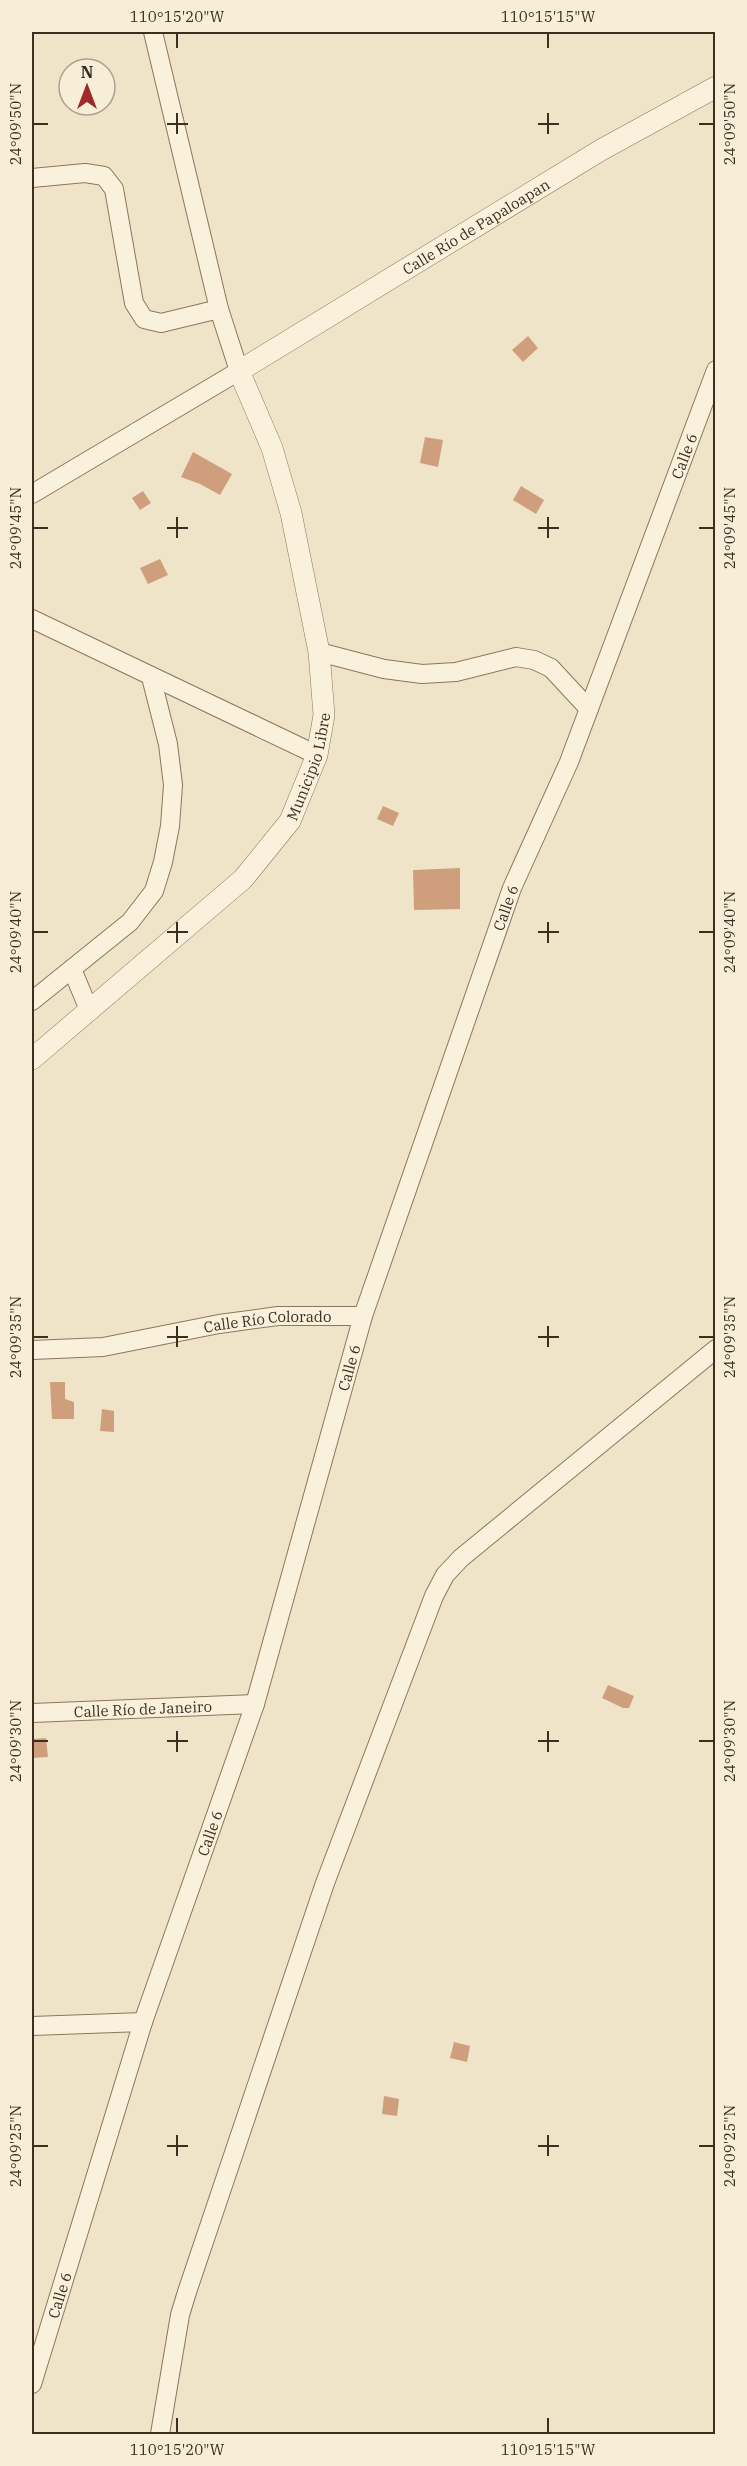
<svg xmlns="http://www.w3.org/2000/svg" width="747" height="2466" font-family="'IBM Plex Serif',serif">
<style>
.building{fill:#cf9f7d}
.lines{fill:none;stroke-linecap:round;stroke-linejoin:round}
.minor-casing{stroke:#8d765c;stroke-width:20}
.tertiary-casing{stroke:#8d765c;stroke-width:22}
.minor{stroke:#faf1dc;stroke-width:18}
.tertiary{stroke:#faf1dc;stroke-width:21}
.ticks{fill:none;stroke:#3d2e20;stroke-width:2}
.labels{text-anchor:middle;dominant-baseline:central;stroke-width:6;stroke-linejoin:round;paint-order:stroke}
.street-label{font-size:15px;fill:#3d2e20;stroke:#f7eed8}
.neatline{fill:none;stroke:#3d2e20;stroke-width:2}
.ticks-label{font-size:15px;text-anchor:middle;fill:#3d2e20}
</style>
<rect width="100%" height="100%" fill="#f0e4c8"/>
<path class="building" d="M528 336 538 348 523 362 512 350Z
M425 437 443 440 438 467 420 463Z
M193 452 232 474 220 495 200 484 181 477Z
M521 486 544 500 536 514 513 500Z
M143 491 151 503 140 510 132 498Z
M160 559 168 575 148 584 140 568Z
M383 806 399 813 393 826 377 819Z
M460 868V909L414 910 413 870Z
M50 1382H65V1399L74 1402V1419H52Z
M102 1409 114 1411V1432L100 1431Z
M608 1685 634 1696 629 1708H623L602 1698Z
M46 1738 48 1757 32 1758V1739Z
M454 2042 470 2046 467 2062 450 2058Z
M384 2096 399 2099 397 2116 382 2114Z"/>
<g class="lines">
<defs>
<g id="minor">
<path d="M32 178 85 173 104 176 114 189 134 303 144 319 161 323 219 309"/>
<path d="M32 494 239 371 219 309 153 32"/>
<path d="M32 619 317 755"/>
<path d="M319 652 384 669 422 674 456 672 516 657 534 660 551 668 589 709"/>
<path d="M72 969 89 1010"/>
<path d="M32 1001 130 922 154 891 163 862 170 826 173 785 168 744 151 677"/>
<path id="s1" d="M32 1350 103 1347 219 1324 278 1316H363"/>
<path id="s2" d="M32 1713 255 1704"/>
<path d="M32 2026 143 2022"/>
<path id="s3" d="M32 2384 143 2022 255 1704 363 1316 512 888 569 762 716 370"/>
<path d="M160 2434 180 2315 187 2292 325 1883 434 1596 445 1575 461 1558 716 1349"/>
</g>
<g id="tertiary">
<path id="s4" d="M32 1059 243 879 290 821 317 755 324 715 319 652 291 513 272 448 239 371 601 150 716 87"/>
</g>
</defs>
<use href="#minor" class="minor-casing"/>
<use href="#tertiary" class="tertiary-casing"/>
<use href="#minor" class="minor"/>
<use href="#tertiary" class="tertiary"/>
</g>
<path class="ticks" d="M177 33V48M548 33V48M177 113V134M548 113V134M33 124H48M167 124H188M538 124H559M699 124H714M177 517V538M548 517V538M33 528H48M167 528H188M538 528H559M699 528H714M177 922V943M548 922V943M33 932H48M167 932H188M538 932H559M699 932H714M177 1326V1347M548 1326V1347M33 1337H48M167 1337H188M538 1337H559M699 1337H714M177 1731V1752M548 1731V1752M33 1741H48M167 1741H188M538 1741H559M699 1741H714M177 2135V2156M548 2135V2156M33 2146H48M167 2146H188M538 2146H559M699 2146H714M177 2418V2433M548 2418V2433"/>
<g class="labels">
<g class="street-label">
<text stroke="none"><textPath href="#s4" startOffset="1098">Calle Río de Papaloapan</textPath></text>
<text stroke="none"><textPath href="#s3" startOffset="2037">Calle 6</textPath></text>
<text stroke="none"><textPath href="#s4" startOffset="410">Municipio Libre</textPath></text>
<text stroke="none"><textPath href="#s3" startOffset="1551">Calle 6</textPath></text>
<text stroke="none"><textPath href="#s1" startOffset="238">Calle Río Colorado</textPath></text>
<text stroke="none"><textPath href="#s3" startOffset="1065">Calle 6</textPath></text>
<text stroke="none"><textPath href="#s2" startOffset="111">Calle Río de Janeiro</textPath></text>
<text stroke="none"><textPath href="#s3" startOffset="579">Calle 6</textPath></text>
<text stroke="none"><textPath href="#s3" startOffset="93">Calle 6</textPath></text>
</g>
</g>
<rect width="747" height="2466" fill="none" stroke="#f7eed8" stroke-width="66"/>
<g transform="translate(87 87)"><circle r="28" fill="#f7eed8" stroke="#ada18e" stroke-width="1.5"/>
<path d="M0-4.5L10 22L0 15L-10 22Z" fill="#9e2a2b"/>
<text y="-9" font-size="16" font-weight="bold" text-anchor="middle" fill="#3d2e20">N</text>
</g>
<rect x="33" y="33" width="681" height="2400" class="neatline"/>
<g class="ticks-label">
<text x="177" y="22">110°15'20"W</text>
<text x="548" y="22">110°15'15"W</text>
<text transform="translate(16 124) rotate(-90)" y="5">24°09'50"N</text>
<text transform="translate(730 124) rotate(-90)" y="5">24°09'50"N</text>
<text transform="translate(16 528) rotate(-90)" y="5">24°09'45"N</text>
<text transform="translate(730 528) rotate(-90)" y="5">24°09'45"N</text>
<text transform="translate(16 932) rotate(-90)" y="5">24°09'40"N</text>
<text transform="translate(730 932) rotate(-90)" y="5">24°09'40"N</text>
<text transform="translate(16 1337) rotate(-90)" y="5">24°09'35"N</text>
<text transform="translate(730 1337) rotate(-90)" y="5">24°09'35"N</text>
<text transform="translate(16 1741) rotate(-90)" y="5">24°09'30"N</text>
<text transform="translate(730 1741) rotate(-90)" y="5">24°09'30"N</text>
<text transform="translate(16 2146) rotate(-90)" y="5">24°09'25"N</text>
<text transform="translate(730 2146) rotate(-90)" y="5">24°09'25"N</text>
<text x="177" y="2455">110°15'20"W</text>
<text x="548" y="2455">110°15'15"W</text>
</g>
</svg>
